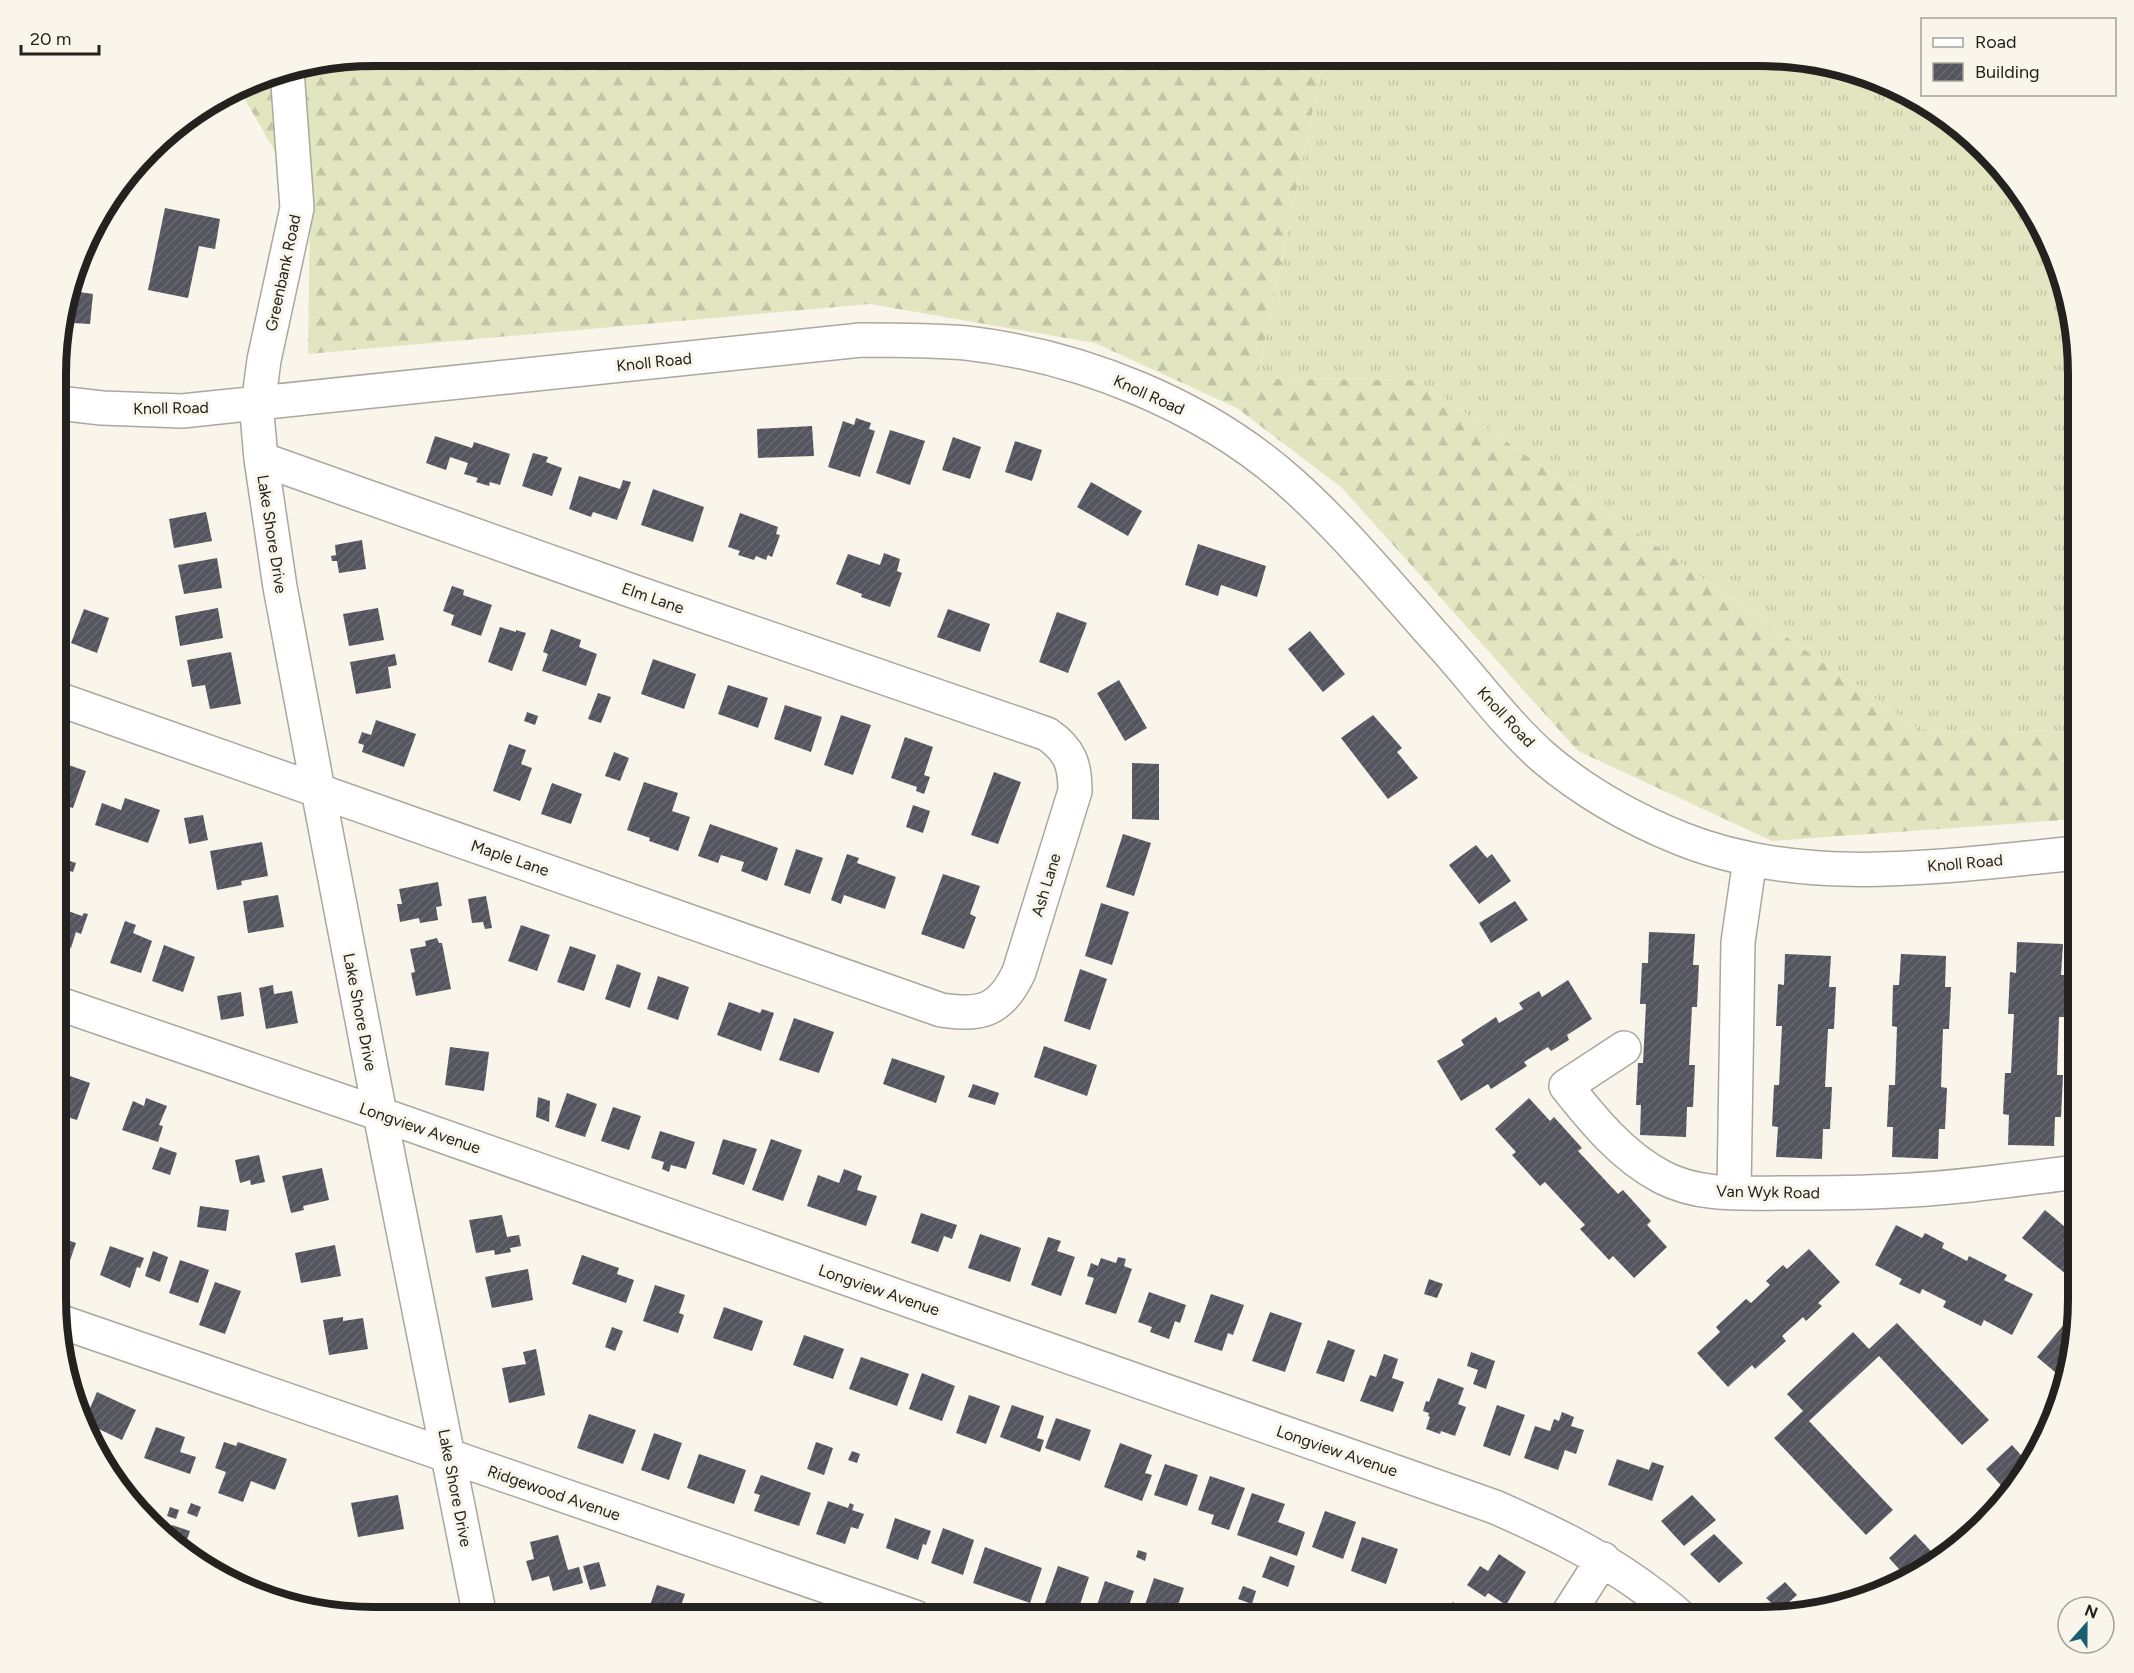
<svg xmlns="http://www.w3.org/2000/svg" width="2134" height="1673" font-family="Figtree,sans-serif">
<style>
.grass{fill:url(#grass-tufts)}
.forest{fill:url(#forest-firs)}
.building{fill:url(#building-hatch)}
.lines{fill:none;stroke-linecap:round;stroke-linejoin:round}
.minor-casing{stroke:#aaa79d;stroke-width:36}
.minor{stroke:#fff;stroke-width:33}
.labels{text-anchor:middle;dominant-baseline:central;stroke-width:6;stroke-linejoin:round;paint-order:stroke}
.street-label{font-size:16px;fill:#23221e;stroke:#f9f5eb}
.rim{fill:none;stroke:#23221e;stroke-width:8}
</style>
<defs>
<pattern id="grass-tufts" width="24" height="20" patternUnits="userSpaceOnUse" patternTransform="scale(1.5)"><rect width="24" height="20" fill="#e2e6c0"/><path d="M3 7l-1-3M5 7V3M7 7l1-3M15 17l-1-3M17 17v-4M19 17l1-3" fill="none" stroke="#c2c5a5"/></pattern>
<pattern id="forest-firs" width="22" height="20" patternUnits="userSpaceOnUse" patternTransform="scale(1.5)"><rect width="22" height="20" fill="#e2e6c0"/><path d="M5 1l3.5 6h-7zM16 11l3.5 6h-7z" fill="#c2c5a5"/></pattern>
<pattern id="building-hatch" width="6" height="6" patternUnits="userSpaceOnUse" patternTransform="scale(1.5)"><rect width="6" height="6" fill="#54555e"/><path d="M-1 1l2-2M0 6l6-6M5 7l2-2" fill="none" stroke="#696a71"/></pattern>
</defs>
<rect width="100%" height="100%" fill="#f9f5eb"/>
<path class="grass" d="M1324 56H1780L1882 80 1970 135 2025 197 2054 252 2078 374V732L1920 730 1418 380 1257 379Z"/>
<path class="forest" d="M374 56H1324L1257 379 1418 380 1920 730 2078 732V819L1772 841 1578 751 1342 488 1237 408 1095 343 870 304 308 354 310 212 240 91 271 73Z"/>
<path class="building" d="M165 208 220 219 215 249 199 246 188 298 148 290Z
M72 291 93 294 90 324 73 323 72 331 59 329Z
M856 418 871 423 869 429 875 431 860 477 828 467 843 421 854 425Z
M812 426 814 456 758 458 757 429Z
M890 430 925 441 910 485 876 473Z
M435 436 472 448 474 442 510 454 500 485 490 482 489 486 476 482 478 478 464 474 468 463 450 457 446 470 426 463Z
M953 437 981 447 970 479 942 470Z
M1015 441 1042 450 1032 481 1005 472Z
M533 453 548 457 546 462 562 468 552 496 522 486Z
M579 476 620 489 623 480 631 482 617 520 593 512 591 517 569 509Z
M1091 482 1142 511 1128 536 1077 507Z
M653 489 704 507 693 542 641 525Z
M206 512 212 541 174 548 169 519Z
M740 513 778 527 776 534 780 535 772 557 768 555 766 560 756 556 754 560 738 555 740 551 728 547Z
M362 540 366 569 339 573 337 561H332L331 556 336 555 335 545Z
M1198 544 1266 566 1257 597 1221 585 1218 596 1185 585Z
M884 553 900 559 897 571 902 573 890 607 861 597 862 594 836 584 848 554 880 565Z
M217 558 222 588 184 594 178 565Z
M452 586 464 590 463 595 492 605 481 636 451 625 454 615 443 611Z
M58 591 68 594 58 624Z
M218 608 223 638 180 646 175 616Z
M378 608 384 640 349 646 343 614Z
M84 609 109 618 97 653 71 643Z
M948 609 990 624 980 652 937 637Z
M1057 612 1087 623 1068 673 1039 662Z
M500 627 516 632V630L526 633 512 671 488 662Z
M551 629 581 640 579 647 597 654 586 686 542 671 548 654 543 652Z
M1310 631 1345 674 1323 692 1288 649Z
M231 652 241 704 210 709 205 685 192 687 187 660Z
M395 654 397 665 388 667 391 688 356 694 350 662Z
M653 659 696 674 684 709 641 694Z
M1119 680 1147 728 1125 741 1097 693Z
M728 685 768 698 758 728 718 714Z
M598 693 611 697 601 723 588 719Z
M785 705 822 717 811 752 774 739Z
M527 712 538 716 535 725 524 721Z
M841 715 871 725 853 775 824 765Z
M1373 715 1402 748 1397 752 1418 778 1388 799 1341 738Z
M376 720 416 734 404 767 362 752 364 745 358 743 362 732 371 735Z
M905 737 933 747 924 775 930 777 924 794 916 791 917 787 891 778Z
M509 744 526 750 521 764 532 768 520 801 493 791Z
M614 752 629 758 620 781 605 776Z
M57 761 86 771 73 808 57 803Z
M1132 763 1159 764V820L1132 819Z
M994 772 1021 782 998 844 971 835Z
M644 782 678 793 672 811 690 817 678 851 649 841 650 838 627 830Z
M552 783 582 794 571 824 541 814Z
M125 798 160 810 148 843 95 825 102 803 121 810Z
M913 805 930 811 923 833 906 827Z
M203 815 208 840 189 844 184 818Z
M710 824 778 848 767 881 741 871 744 862 721 855 718 863 698 856Z
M1123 834 1151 843 1134 896 1106 887Z
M262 842 268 876 241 881 242 885 217 890 210 851Z
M1476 845 1487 858 1492 854 1511 881 1479 904 1449 865Z
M796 849 823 858 810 894 784 885Z
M847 854 859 858 857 863 896 877 885 909 844 895 841 904 831 900Z
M67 860 76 863 73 872 64 869Z
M943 874 980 886 970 914 976 917 964 949 921 934Z
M438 882 442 906 436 907 438 920 420 923 419 918 400 922 397 904H402L399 889Z
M278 895 284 927 248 933 243 901Z
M486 896 492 928 485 929 483 922 472 923 468 899Z
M1515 901 1528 920 1491 943 1479 923Z
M1101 903 1129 912 1112 965 1085 956Z
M57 907 82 916 84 913 88 914 81 934 76 932 71 948 57 943Z
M125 921 136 925 133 933 152 941 141 973 110 963Z
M521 925 550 935 537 971 508 961Z
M1649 932 1695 934 1693 965H1699L1697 1007H1692L1689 1065H1695L1693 1107H1687L1686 1137 1640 1135 1641 1105H1636L1638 1063H1643L1646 1004H1640L1642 963H1648Z
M437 938 439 943H442L451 989 416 996 411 973 415 972 410 949 426 946 425 941Z
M2017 942 2063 944 2061 975H2067L2065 1017H2059L2057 1075H2063L2061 1117H2055L2054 1146 2008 1145 2009 1115 2003 1114 2005 1073H2011L2014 1014H2008L2010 972 2016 973Z
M164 945 195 957 183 992 152 981Z
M570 946 596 955 584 991 557 982Z
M1785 954 1831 956 1829 987H1836L1834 1029H1828L1825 1087H1832L1830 1129H1823L1822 1159 1776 1157 1778 1127 1772 1126 1774 1085H1779L1782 1026H1776L1778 984 1784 985Z
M1901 954 1946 956 1945 987H1951L1949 1029H1943L1941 1087 1947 1088 1945 1129H1939L1938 1159 1892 1157 1893 1127H1887L1889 1085H1895L1897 1027 1892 1026 1893 985H1899Z
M617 964 641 973 630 1008 605 999Z
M1080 969 1107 979 1090 1030 1064 1021Z
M658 976 689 987 678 1020 647 1009Z
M1568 980 1592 1019 1567 1035 1569 1040 1551 1051 1548 1047 1524 1062 1527 1066 1491 1089 1488 1084 1461 1101 1437 1061 1464 1045 1461 1040 1496 1017 1499 1023 1523 1009 1519 1003 1539 991 1542 997Z
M273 985 274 994 292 991 298 1023 266 1029 259 988Z
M241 992 244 1016 221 1020 217 996Z
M729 1002 760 1013 762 1009 774 1013 761 1051 717 1035Z
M794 1018 834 1032 819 1073 779 1060Z
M1044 1046 1097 1065 1087 1096 1034 1077Z
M450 1047 489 1052 484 1091 445 1085Z
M892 1058 945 1076 936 1103 883 1084Z
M67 1075 90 1083 77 1120 57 1114V1078L65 1081Z
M973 1084 999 1093 995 1105 968 1097Z
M567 1093 597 1104 585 1137 555 1127Z
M538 1097 550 1101 549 1122 536 1117Z
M146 1098 167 1106 159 1125 163 1126 158 1142 122 1130 133 1101 144 1106Z
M1529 1098 1550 1121 1554 1117 1582 1148 1578 1151 1618 1194 1623 1190 1651 1221 1647 1225 1667 1247 1634 1278 1613 1256 1609 1260 1580 1229 1585 1225 1545 1182 1540 1186 1512 1155 1516 1152 1495 1129Z
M613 1107 641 1116 629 1150 601 1141Z
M660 1131 695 1142 686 1169 671 1165 669 1172 662 1169 664 1162 651 1158Z
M723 1139 757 1149 744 1185 712 1174Z
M771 1139 802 1150 783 1201 752 1190Z
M160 1147 177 1153 170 1175 152 1169Z
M259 1155 265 1182 251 1185 250 1180 240 1183 235 1160Z
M322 1168 329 1200 303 1206 304 1210 291 1213 282 1176Z
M844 1169 862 1176 857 1190 877 1196 866 1226 807 1206 818 1175 839 1183Z
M200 1206 229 1210 226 1231 197 1227Z
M2045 1210 2078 1238V1284L2022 1238Z
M921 1213 957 1225 952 1239 944 1236 938 1252 911 1243Z
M502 1215 507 1237 519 1235 521 1246 510 1248 511 1252 495 1255 494 1250 476 1253 469 1220Z
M1896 1225 1922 1238 1925 1233 1944 1243 1942 1248 1967 1261 1969 1256 2007 1275 2004 1280 2033 1294 2012 1335 1984 1320 1981 1326 1943 1307 1946 1301 1922 1289 1920 1294 1899 1284 1902 1279 1875 1265Z
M980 1234 1021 1248 1010 1282 968 1268Z
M56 1236 76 1243 67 1269 56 1265Z
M1048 1237 1061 1241 1057 1251 1075 1257 1061 1296 1031 1285Z
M335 1245 341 1276 301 1283 295 1253Z
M110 1246 144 1258 140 1268 137 1267 130 1288 100 1275Z
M1809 1249 1840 1282 1818 1303 1822 1306 1806 1321 1803 1317 1782 1336 1786 1341 1755 1369 1752 1365 1728 1387 1697 1353 1720 1332 1716 1327 1746 1299 1751 1303 1770 1285 1766 1281 1783 1265 1787 1269Z
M153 1251 168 1257 160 1282 145 1276Z
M582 1255 619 1268 617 1274 634 1280 626 1303 572 1284Z
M1118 1257 1126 1259 1124 1266 1132 1269 1116 1314 1085 1304 1094 1278 1087 1276 1091 1263 1098 1266 1101 1258 1116 1263Z
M180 1260 209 1270 198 1303 169 1293Z
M528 1269 533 1300 492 1308 485 1277Z
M1429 1279 1443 1284 1437 1298 1424 1294Z
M215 1282 241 1291 225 1334 199 1325Z
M655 1285 685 1295 679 1313 684 1315 678 1333 643 1321Z
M1149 1292 1186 1305 1180 1323 1175 1321 1169 1339 1150 1332 1152 1327 1138 1322Z
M1211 1294 1244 1305 1233 1335 1228 1333 1222 1351 1194 1342Z
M724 1307 763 1321 752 1351 713 1338Z
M1270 1312 1302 1323 1285 1372 1252 1361Z
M343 1317V1321L363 1318 368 1349 329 1355 323 1320Z
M2066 1322 2075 1330 2062 1385 2058 1381 2061 1377 2037 1357Z
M1897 1323 1989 1420 1962 1445 1879 1356 1809 1421 1893 1510 1866 1535 1774 1438 1803 1411 1787 1394 1853 1332 1869 1349Z
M612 1327 623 1331 615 1351 605 1347Z
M804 1335 844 1349 833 1379 793 1365Z
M1328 1340 1355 1350 1344 1382 1316 1373Z
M536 1349 545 1395 509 1403 502 1368 526 1364 523 1352Z
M1471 1352 1495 1361 1486 1389 1473 1384 1478 1370 1467 1366Z
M1384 1354 1398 1359 1392 1378 1404 1382 1393 1412 1360 1401 1370 1375 1376 1377Z
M861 1357 909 1374 897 1406 849 1389Z
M922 1373 955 1386 942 1421 909 1409Z
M1438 1378 1464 1388 1458 1404 1466 1407 1455 1436 1441 1431 1440 1434 1426 1429 1430 1417 1428 1416 1429 1413 1423 1411 1426 1401 1429 1402Z
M97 1392 136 1410 122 1440 84 1422Z
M969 1395 1000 1406 986 1444 956 1433Z
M1012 1405 1044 1416 1037 1438 1044 1440 1040 1452 1000 1437Z
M1497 1405 1525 1415 1510 1456 1483 1446Z
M1562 1412 1574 1417 1571 1426 1584 1430 1576 1454 1565 1450 1558 1470 1524 1458 1535 1426 1550 1431 1554 1419 1559 1421Z
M589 1414 636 1430 623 1464 577 1448Z
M1056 1418 1091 1430 1080 1461 1045 1448Z
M156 1427 185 1437 180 1452 196 1457 190 1474 144 1458Z
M654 1433 682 1443 669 1480 641 1470Z
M224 1442 236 1446 238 1442 287 1459 275 1490 251 1481 243 1502 218 1493 226 1472 215 1468Z
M816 1442 833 1448 824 1475 807 1469Z
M1120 1443 1152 1455 1145 1473 1152 1475 1142 1501 1104 1487Z
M2012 1445 2028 1463 2009 1494 1986 1469Z
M852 1451 860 1454 857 1463 848 1460Z
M699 1454 746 1470 734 1504 687 1488Z
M1617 1459 1649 1470 1652 1462 1664 1466 1652 1501 1608 1485Z
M1165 1464 1198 1475 1187 1506 1154 1495Z
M761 1475 811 1493 799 1526 754 1511 760 1495 754 1493Z
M1210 1476 1245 1488 1229 1530 1211 1524 1214 1515 1198 1510Z
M1252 1493 1285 1504 1278 1522 1305 1532 1297 1556 1237 1535Z
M398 1495 404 1529 358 1537 351 1503Z
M1692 1495 1716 1520 1684 1546 1661 1521Z
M828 1501 848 1508 850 1503 854 1505 852 1510 864 1514 858 1529 851 1527 845 1544 816 1534Z
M191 1503 201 1507 197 1517 187 1513Z
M170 1507 179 1510 176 1519 167 1516Z
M1325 1511 1356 1522 1343 1559 1312 1547Z
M895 1518 931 1531 926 1545 923 1544 918 1560 886 1548Z
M172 1525 190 1531 183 1550 167 1540Z
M943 1528 974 1540 963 1575 931 1563Z
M1714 1534 1743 1563 1719 1583 1690 1554Z
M1915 1534 1940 1561 1908 1579 1889 1558Z
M558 1535 568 1570 579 1567 583 1583 553 1591 549 1576 532 1581 526 1561 534 1559 530 1542Z
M1362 1537 1398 1549 1386 1584 1351 1571Z
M985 1547 1042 1568 1030 1603 973 1583Z
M1138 1550 1147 1553 1145 1561 1136 1557Z
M1499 1554 1526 1572 1506 1605 1488 1593 1485 1597 1467 1585 1480 1566 1488 1571Z
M1270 1556 1295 1566 1288 1587 1262 1577Z
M599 1562 606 1586 590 1590 583 1566Z
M1058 1566 1089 1577 1077 1614 1045 1603Z
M1154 1578 1184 1588 1174 1617H1141Z
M1105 1581 1134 1591 1125 1617H1093Z
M1785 1582 1797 1595 1788 1603 1795 1611 1767 1616 1777 1608 1766 1598Z
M657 1585 685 1594 677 1617H646Z
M1243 1586 1256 1591 1252 1604 1238 1599Z
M1453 1602 1474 1617H1443Z
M711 1607 728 1613 727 1617H695L697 1612 708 1616Z
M1295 1607 1310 1613 1308 1617H1292Z
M1194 1608 1219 1617H1190Z
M1245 1609 1261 1615 1260 1617H1242Z"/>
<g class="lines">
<defs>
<path id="minor" d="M287 70 297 208 264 360 257 413 261 459 280 587 318 790 380 1114 480 1617
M58 403 102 408 182 411 861 340C896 340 931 340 966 343 1081 356 1204 405 1291 483 1347 533 1394 592 1444 647 1477 684 1506 724 1543 757 1584 792 1632 819 1682 839 1808 889 1947 865 2078 853
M58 699 941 1010C981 1016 1001 1011 1019 972L1075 791C1075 764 1070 750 1047 734L638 593 261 459
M57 1003 380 1114 1495 1507C1547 1530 1590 1550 1637 1583 1652 1594 1667 1604 1680 1617
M1624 1048 1566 1086C1593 1120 1622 1156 1662 1177 1700 1197 1745 1193 1787 1193 1822 1193 1857 1193 1892 1191 1954 1189 2016 1179 2078 1172
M1734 1192 1738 942 1750 859
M56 1320 915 1617
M1566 1617 1603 1559"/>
</defs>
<use href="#minor" class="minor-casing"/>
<use href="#minor" class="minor"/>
</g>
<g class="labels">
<g class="street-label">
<text transform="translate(283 273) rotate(-78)">Greenbank Road</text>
<text transform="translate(654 362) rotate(-6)">Knoll Road</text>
<text transform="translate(1149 395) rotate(24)">Knoll Road</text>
<text transform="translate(171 408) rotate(-1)">Knoll Road</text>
<text transform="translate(272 534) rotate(81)">Lake Shore Drive</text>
<text transform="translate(653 598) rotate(19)">Elm Lane</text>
<text transform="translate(1506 717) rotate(47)">Knoll Road</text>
<text transform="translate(510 858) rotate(19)">Maple Lane</text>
<text transform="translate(1965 863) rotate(-5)">Knoll Road</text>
<text transform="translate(1046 885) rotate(-73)">Ash Lane</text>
<text transform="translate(360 1012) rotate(79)">Lake Shore Drive</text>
<text transform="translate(420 1128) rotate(19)">Longview Avenue</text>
<text transform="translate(1768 1192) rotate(1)">Van Wyk Road</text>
<text transform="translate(879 1290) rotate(19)">Longview Avenue</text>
<text transform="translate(1337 1451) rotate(19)">Longview Avenue</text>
<text transform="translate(455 1488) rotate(79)">Lake Shore Drive</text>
<text transform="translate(554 1493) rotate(19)">Ridgewood Avenue</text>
</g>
</g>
<path d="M0 0H2134V1673H0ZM374 66H1760A308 308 0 0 1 2068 374V1299A308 308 0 0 1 1760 1607H374A308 308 0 0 1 66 1299V374A308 308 0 0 1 374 66Z" fill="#f9f5eb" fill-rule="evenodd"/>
<path class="rim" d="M374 66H1760A308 308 0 0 1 2068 374V1299A308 308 0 0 1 1760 1607H374A308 308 0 0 1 66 1299V374A308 308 0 0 1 374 66Z"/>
<rect x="1921" y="18" width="195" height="78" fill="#f9f5eb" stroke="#a3a199" stroke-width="1.5"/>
<rect x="1933" y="38" width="30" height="9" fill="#ffffff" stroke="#a3a199" stroke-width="1.5"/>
<text x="1975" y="48" font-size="18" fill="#23221e">Road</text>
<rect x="1933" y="63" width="30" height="18" fill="url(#building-hatch)" stroke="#a3a199" stroke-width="1.5"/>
<text x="1975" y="78" font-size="18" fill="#23221e">Building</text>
<g transform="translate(2086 1625) rotate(21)"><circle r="28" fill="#f9f5eb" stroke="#a3a199" stroke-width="1.5"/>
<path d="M0-4.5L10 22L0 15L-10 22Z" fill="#195e71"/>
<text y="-9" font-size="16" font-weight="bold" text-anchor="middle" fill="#23221e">N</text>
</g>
<path d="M21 45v9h78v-9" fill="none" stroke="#23221e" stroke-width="3"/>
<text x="30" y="45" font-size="18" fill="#23221e" stroke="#f9f5eb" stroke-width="4.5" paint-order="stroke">20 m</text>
</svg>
